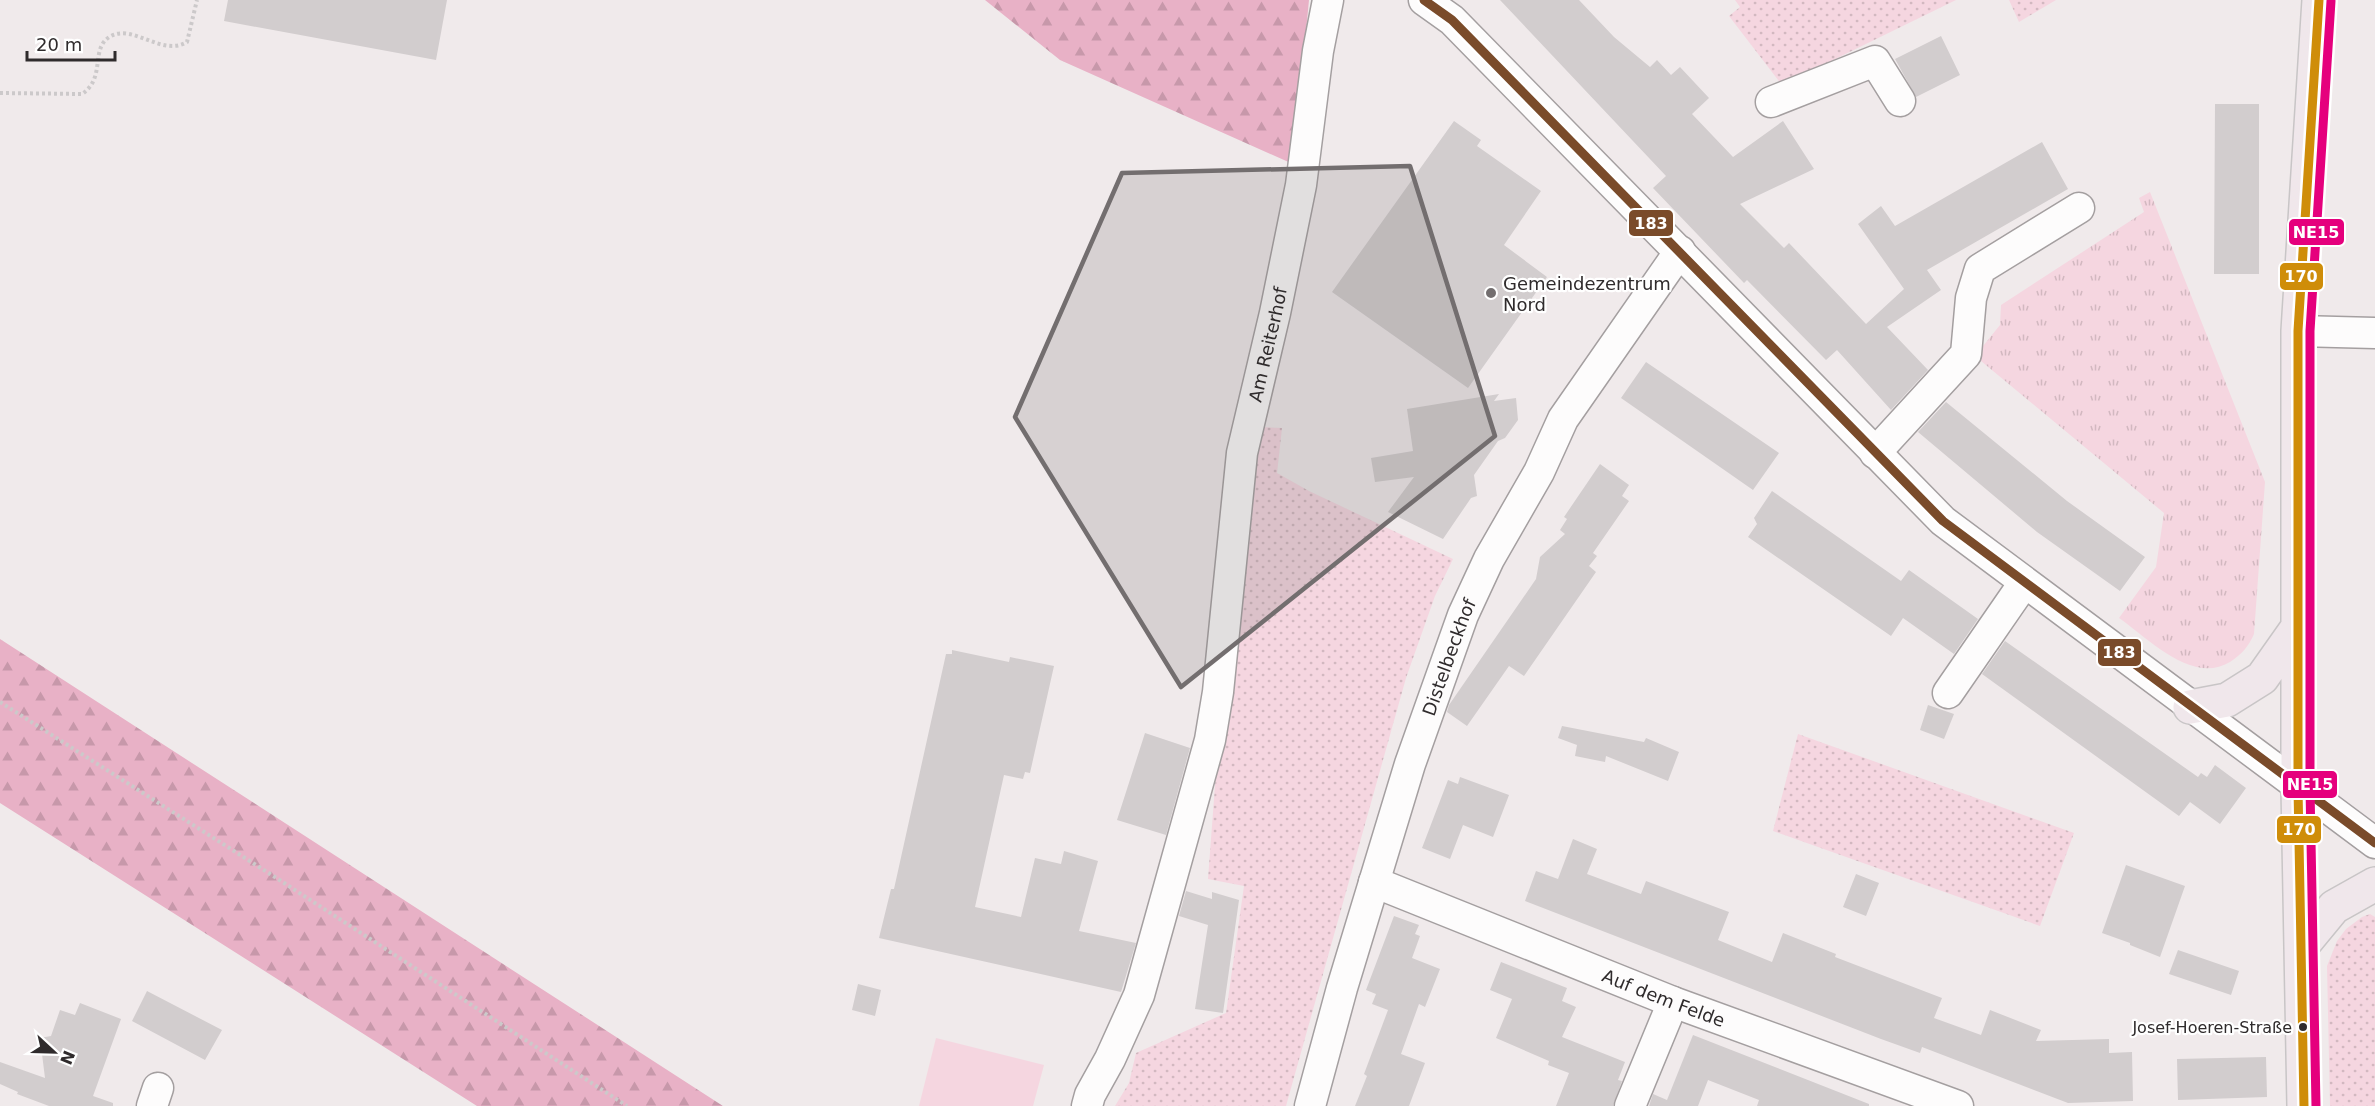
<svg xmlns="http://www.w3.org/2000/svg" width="2375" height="1106" font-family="'DejaVu Sans',sans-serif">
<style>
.grass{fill:url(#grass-dots)}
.forest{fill:url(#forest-firs)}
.park{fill:url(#park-tufts)}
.pitch{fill:#f5d6e0}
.building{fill:#d2cdce}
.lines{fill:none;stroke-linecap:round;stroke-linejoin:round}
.minor-casing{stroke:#a49fa0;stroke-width:33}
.major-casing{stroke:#c8c5c6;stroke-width:36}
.path{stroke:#ccc9ca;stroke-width:4;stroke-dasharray:3 3;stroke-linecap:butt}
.minor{stroke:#fdfcfc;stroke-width:30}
.major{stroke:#f0e7eb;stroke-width:33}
.bus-1-casing{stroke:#fff;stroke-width:14}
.bus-2-casing{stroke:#fff;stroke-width:14}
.bus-3-casing{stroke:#fff;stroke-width:14}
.bus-1{stroke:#7a4b2a;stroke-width:9}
.bus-2{stroke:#cf8d09;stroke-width:9}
.bus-3{stroke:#e5007d;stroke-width:9}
.marked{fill:#736e6f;fill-opacity:0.2;stroke:#736e6f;stroke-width:4.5;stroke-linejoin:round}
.poi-dot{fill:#736e6f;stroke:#fff;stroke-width:2}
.bus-dot{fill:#2f2b2c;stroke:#fff;stroke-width:2}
.labels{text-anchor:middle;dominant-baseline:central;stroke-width:4.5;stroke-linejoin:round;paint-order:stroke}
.bus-label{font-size:16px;fill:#2f2b2c;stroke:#fff;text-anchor:end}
.poi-label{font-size:18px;fill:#2f2b2c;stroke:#fff;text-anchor:start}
.street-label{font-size:18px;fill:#2f2b2c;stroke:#fff}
.line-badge{stroke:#fff;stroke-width:2}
.badge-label{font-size:16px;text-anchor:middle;font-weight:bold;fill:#fff}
</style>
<defs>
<pattern id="grass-dots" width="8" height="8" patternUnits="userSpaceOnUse" patternTransform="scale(1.5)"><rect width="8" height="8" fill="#f5d6e0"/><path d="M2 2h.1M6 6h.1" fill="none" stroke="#d2b8c0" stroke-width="1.8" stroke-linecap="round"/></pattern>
<pattern id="forest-firs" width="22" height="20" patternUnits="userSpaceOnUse" patternTransform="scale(1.5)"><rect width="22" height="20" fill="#e8b1c6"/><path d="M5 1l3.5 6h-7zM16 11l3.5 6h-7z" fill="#c798aa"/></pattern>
<pattern id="park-tufts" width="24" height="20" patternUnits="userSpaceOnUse" patternTransform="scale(1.5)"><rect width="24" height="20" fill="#f5d6e0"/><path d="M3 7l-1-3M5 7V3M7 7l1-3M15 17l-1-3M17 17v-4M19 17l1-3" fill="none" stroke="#d2b8c0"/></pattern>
</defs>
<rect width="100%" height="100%" fill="#f0eaeb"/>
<path class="grass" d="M1735 0H1956L1782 85 1729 16 1740 7Z
M2009 0H2056L2019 22Z
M1258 427 1282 428 1277 473 1309 491 1453 559 1435 596 1406 678 1286 1106H1115L1129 1083 1136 1053 1226 1013 1244 886 1208 879 1217 759Z
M1798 734 2074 833 2040 926 1773 831Z
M2370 914 2375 917V1106H2330L2327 966 2337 941 2346 929 2362 917Z"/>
<path class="forest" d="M985 0H1309L1293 164 1060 60Z
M0 639 723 1106H477L0 803Z"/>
<path class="park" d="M2150 192 2265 482 2254 634C2249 646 2241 655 2230 662 2192 685 2149 639 2119 618L2156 567 2164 513 1975 356 2000 325 2001 305 2144 212 2139 198Z"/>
<path class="pitch" d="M936 1038 1044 1065 1033 1106H919Z"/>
<path class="building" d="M228 0H447L436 60 224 21Z
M1500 0H1579L1614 37 1650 67 1657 60 1671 75 1680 67 1709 98 1692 114 1733 157 1783 121 1814 169 1740 204 1784 248 1789 243 1866 324 1904 289 1858 224 1881 206 1895 226 2042 142 2068 189 1927 270 1941 290 1887 327 1928 370 1891 410 1837 350 1826 360 1747 280 1744 283 1653 188 1666 176Z
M1941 36 1960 75 1916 97 1895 59Z
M2215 104H2259V274H2214Z
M1454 121 1481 140 1477 146 1541 191 1504 245 1547 277 1468 388 1332 292Z
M1646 362 1779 453 1753 490 1621 398Z
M1499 394 1494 401 1516 398 1518 420 1505 438 1498 441 1474 475 1477 496 1471 498 1443 539 1388 512 1414 477 1375 482 1371 458 1413 451 1407 409Z
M1946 402 2067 501 2145 557 2120 591 2037 532 1918 432Z
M1600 464 1629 485 1622 496 1629 501 1593 553 1597 556 1589 566 1596 572 1524 676 1509 666 1467 726 1447 712 1449 705 1536 579 1540 557 1565 534 1560 530 1567 519 1564 517Z
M1772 491 1901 581 1909 570 1978 619 1954 654 1903 618 1891 636 1748 537 1757 524 1754 518Z
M2005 641 2198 777 2201 773 2207 777 2215 765 2246 788 2220 824 2190 802 2179 816 1982 674Z
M952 650 1009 662 1010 657 1054 666 1030 773 1025 772 1023 779 1004 775 975 907 1021 917 1035 858 1061 864 1064 851 1098 861 1079 931 1136 943 1121 992 879 938 891 889H894L946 654H952Z
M1928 705 1954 714 1944 739 1920 730Z
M1562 726 1644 742 1646 738 1679 752 1668 781 1606 756 1605 762 1575 756 1577 745 1558 738Z
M1145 733 1190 748 1166 835 1117 820Z
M1460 777 1509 795 1493 837 1463 825 1450 859 1422 848 1448 780 1458 784Z
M1573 839 1597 849 1587 874 1641 894 1646 881 1729 912 1718 940 1772 962 1783 933 1836 954 1835 957 1942 998 1934 1018 1981 1035 1990 1010 2041 1030 2036 1041 2109 1039V1053L2132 1052 2133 1101 2068 1103 1922 1047 1920 1053 1881 1039 1525 901 1536 871 1558 879Z
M2126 865 2185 886 2160 957 2130 945V943L2102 933Z
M1856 874 1879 883 1866 916 1843 907Z
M1186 891 1212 899V892L1239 900 1223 1013 1195 1009 1208 925 1179 916Z
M1394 916 1419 925 1415 934 1420 936 1412 958 1440 969 1425 1007 1419 1004 1401 1054 1425 1063 1409 1106H1355L1367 1076 1364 1074 1388 1010 1372 1004 1376 994 1366 990Z
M2178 950 2239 971 2231 995 2169 974Z
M1501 962 1567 988 1562 1001 1576 1007 1562 1037 1625 1062 1618 1080 1622 1081 1613 1106H1556L1569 1073 1548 1065 1549 1061 1496 1038 1512 999 1490 990Z
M858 984 881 990 875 1016 852 1010Z
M147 991 222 1030 205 1060 132 1021Z
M80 1003 121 1019 93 1096 113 1103V1106H49L17 1094 18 1092 0 1084V1062L45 1078 40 1038 51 1036 60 1010 75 1015Z
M1693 1035 1869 1104V1106H1757L1759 1100 1708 1080 1698 1106H1649L1653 1094 1667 1100Z
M2266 1057 2267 1097 2178 1100 2177 1059Z"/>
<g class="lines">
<defs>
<g id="minor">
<path d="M1424 0 1452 20 1943 521 2375 843"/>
<path d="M1771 102 1875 61 1900 101"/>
<path d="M2298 331 2375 333"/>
<path d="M1875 453 1966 354 1971 298 1980 269 2079 208"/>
<path d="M1948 693 2024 583"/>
<path id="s1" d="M1374 882 1673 1002 1958 1106"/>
<path d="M152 1106 158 1088"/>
<path id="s2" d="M1087 1106 1090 1095 1110 1059 1139 995 1210 740 1218 692 1242 453 1275 313 1301 185 1318 51 1328 0"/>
<path id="s3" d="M1310 1106 1342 988 1410 764 1463 615 1489 559 1539 472 1563 419 1680 251"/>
<path d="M1630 1106 1673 1002"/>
</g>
<path id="major" d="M2190 707 2227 700 2262 678 2298 627
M2301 947 2334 907 2375 884
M2304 1106 2298 788V331L2319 0"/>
</defs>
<use href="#minor" class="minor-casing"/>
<use href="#major" class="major-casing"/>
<path class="path" d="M0 93 82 94C107 77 89 48 111 36 134 24 162 57 187 42L197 0
M0 702 278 879 627 1106"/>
<use href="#minor" class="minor"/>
<use href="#major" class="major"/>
<defs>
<path id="bus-1" d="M1424 0 1452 20 1943 521 2375 843"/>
<path id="bus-2" d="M2304 1106 2298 788V331L2319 0"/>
<path id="bus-3" d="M2316 1106 2310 788V331L2331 1"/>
</defs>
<use href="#bus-1" class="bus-1-casing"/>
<use href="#bus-2" class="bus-2-casing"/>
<use href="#bus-3" class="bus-3-casing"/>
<use href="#bus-1" class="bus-1"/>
<use href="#bus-2" class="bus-2"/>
<use href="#bus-3" class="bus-3"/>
</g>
<path class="marked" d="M1410 166 1495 436 1181 687 1015 417 1122 173Z"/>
<circle class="poi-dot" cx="1491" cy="293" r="6"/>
<circle class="bus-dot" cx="2303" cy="1027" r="5"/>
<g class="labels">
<g class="bus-label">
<text x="2292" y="1027">Josef-Hoeren-Straße</text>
</g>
<g class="poi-label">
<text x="1503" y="283">Gemeindezentrum<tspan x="1503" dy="21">Nord</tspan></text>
</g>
<g class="street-label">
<text stroke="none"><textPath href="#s2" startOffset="788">Am Reiterhof</textPath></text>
<text stroke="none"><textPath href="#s3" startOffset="470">Distelbeckhof</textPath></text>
<text stroke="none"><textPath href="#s1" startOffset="312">Auf dem Felde</textPath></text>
</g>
</g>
<g class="line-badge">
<rect x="1628" y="209" width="46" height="28" rx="6" fill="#7a4b2a"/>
<rect x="2288" y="218" width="57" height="28" rx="6" fill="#e5007d"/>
<rect x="2279" y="262" width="45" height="29" rx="6" fill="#cf8d09"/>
<rect x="2097" y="638" width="45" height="29" rx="6" fill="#7a4b2a"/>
<rect x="2282" y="770" width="56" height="29" rx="6" fill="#e5007d"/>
<rect x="2276" y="815" width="46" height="29" rx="6" fill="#cf8d09"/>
</g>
<g class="badge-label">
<text x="1651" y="229">183</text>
<text x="2316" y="238">NE15</text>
<text x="2301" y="282">170</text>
<text x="2119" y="658">183</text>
<text x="2310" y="790">NE15</text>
<text x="2299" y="835">170</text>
</g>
<g transform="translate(54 1052) rotate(112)" stroke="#ffffff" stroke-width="4.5" paint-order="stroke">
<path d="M0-4.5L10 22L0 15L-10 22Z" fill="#2f2b2c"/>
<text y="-9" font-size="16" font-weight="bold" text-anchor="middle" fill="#2f2b2c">N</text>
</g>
<path d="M27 51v9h88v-9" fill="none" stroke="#2f2b2c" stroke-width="3"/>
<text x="36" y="51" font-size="18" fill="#2f2b2c" stroke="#ffffff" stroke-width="4.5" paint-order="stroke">20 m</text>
</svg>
